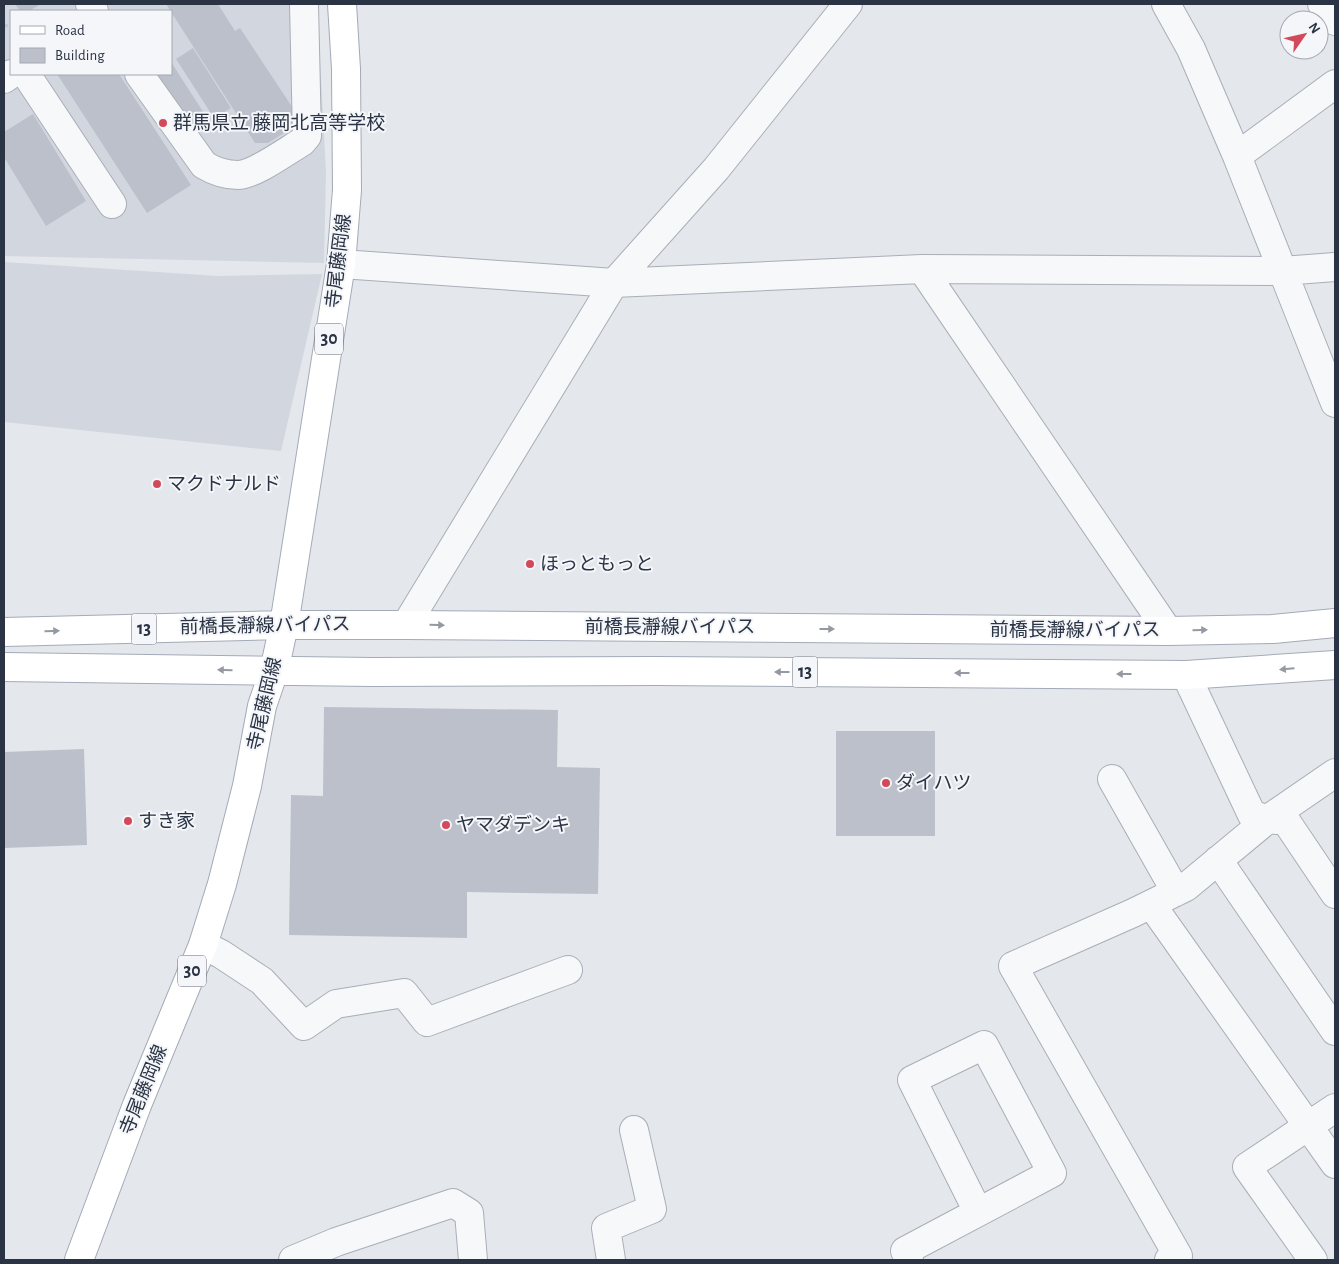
<svg xmlns="http://www.w3.org/2000/svg" width="1339" height="1264" font-family="'Alegreya Sans','Noto Sans JP',sans-serif">
<style>
.built{fill:#d2d6de;fill-rule:evenodd}
.building{fill:#bbc0ca}
.lines{fill:none;stroke-linecap:round;stroke-linejoin:round}
.minor-casing{stroke:#a9aeb7;stroke-width:30}
.major-casing{stroke:#a3abb8;stroke-width:30}
.path{stroke:#c2c5cb;stroke-width:3;stroke-dasharray:4 4;stroke-linecap:butt}
.minor{stroke:#f7f8fa;stroke-width:28}
.major{stroke:#fff;stroke-width:28}
.oneway{fill:#959aa2}
.poi-dot{fill:#d1495b;stroke:#f4f6f9;stroke-width:2}
.labels{text-anchor:middle;dominant-baseline:central;stroke-width:4;stroke-linejoin:round;paint-order:stroke}
.shield{fill:#f4f6f9;stroke:#676e7b;stroke-width:1}
.shield-label{font-size:18px;font-weight:bold;fill:#2b3445}
.poi-label{font-size:19px;fill:#2b3445;stroke:#f4f6f9;text-anchor:start}
.street-label{font-size:19px;fill:#2b3445;stroke:#f4f6f9}
</style>
<rect width="100%" height="100%" fill="#e4e7ec"/>
<path class="built" d="M4 4H317L326 172 324 263 4 256ZM11 11H171V74H11Z
M4 262 218 276 322 274 281 451 4 422Z"/>
<path class="building" d="M15 4H41L29 11H20Z
M166 4H218L235 31 240 28 304 125 295 132 292 128 268 143H255Z
M193 48 231 108 214 118 176 59Z
M171 62 209 121 193 131 157 74H171Z
M57 74H119L191 185 147 213Z
M33 114 86 201 46 226 4 157V132Z
M324 707 558 710 557 767 600 768 598 894 467 892V938L289 935 291 795 323 796Z
M836 731H935V836H836Z
M84 749 87 845 4 848V752Z"/>
<g class="lines">
<defs>
<path id="minor" d="M90 4 94 11
M1166 4 1191 49 1237 156 1335 403
M1322 4 1335 21
M26 74 112 204
M139 74 204 165C214 171 227 175 238 175 254 175 288 150 302 142L307 136 304 4
M4 79 11 74
M1237 156 1335 84
M341 264 614 283 922 269 1282 271 1335 267
M922 269 1168 631
M406 625 614 283 716 169 848 4
M1186 675 1252 815 1268 819 1286 821 1335 894
M1112 779 1176 892
M1218 860 1335 1031
M1151 904 1335 1164
M203 945 221 954 262 981 304 1026 336 1004 404 993 427 1022 568 970
M293 1260 336 1242 453 1203 469 1213 473 1260
M611 1260 606 1228 652 1209 634 1130
M909 1260 905 1251 1052 1173 984 1045 912 1080 978 1212
M1169 1260 1178 1256 1013 966 1133 913 1186 887 1268 819 1335 773
M1313 1260 1247 1167 1335 1108"/>
<path id="major" d="M4 632 284 625H406L1168 631 1273 629 1335 623
M4 667 372 672 656 671 1186 675 1335 665
M79 1260 137 1105 203 945 222 884 247 786 262 706 274 671 284 625 341 264 347 190 346 69 342 4"/>
</defs>
<use href="#minor" class="minor-casing"/>
<use href="#major" class="major-casing"/>
<path class="path" d="M4 25 11 27"/>
<use href="#minor" class="minor"/>
<use href="#major" class="major"/>
</g>
<defs><path id="oneway-solid" d="M-6-.8H1V-3.2L6.5 0L1 3.2V.8H-6Z" transform="scale(1.25)"/></defs>
<g class="oneway">
<use href="#oneway-solid" transform="translate(437 625) rotate(1)"/>
<use href="#oneway-solid" transform="translate(827 629)"/>
<use href="#oneway-solid" transform="translate(1200 630) rotate(-1)"/>
<use href="#oneway-solid" transform="translate(52 631) rotate(-1)"/>
<use href="#oneway-solid" transform="translate(1287 669) rotate(175)"/>
<use href="#oneway-solid" transform="translate(225 670) rotate(-179)"/>
<use href="#oneway-solid" transform="translate(782 672) rotate(-180)"/>
<use href="#oneway-solid" transform="translate(962 673) rotate(-180)"/>
<use href="#oneway-solid" transform="translate(1124 674) rotate(-180)"/>
</g>
<g class="poi-dot">
<circle cx="163" cy="123" r="5"/>
<circle cx="157" cy="484" r="5"/>
<circle cx="530" cy="564" r="5"/>
<circle cx="886" cy="783" r="5"/>
<circle cx="128" cy="821" r="5"/>
<circle cx="446" cy="825" r="5"/>
</g>
<g class="labels">
<g class="shield">
<rect x="315" y="323.5" width="28" height="31" rx="4"/>
<rect x="131.5" y="613.5" width="25" height="31" rx="4"/>
<rect x="792.5" y="656.5" width="25" height="31" rx="4"/>
<rect x="178" y="955.5" width="28" height="31" rx="4"/>
</g>
<g class="shield-label">
<text x="329" y="339">30</text>
<text x="144" y="629">13</text>
<text x="805" y="672">13</text>
<text x="192" y="971">30</text>
</g>
<g class="poi-label">
<text x="173" y="123">群馬県立 藤岡北高等学校</text>
<text x="167" y="484">マクドナルド</text>
<text x="540" y="564">ほっともっと</text>
<text x="896" y="783">ダイハツ</text>
<text x="138" y="821">すき家</text>
<text x="456" y="825">ヤマダデンキ</text>
</g>
<g class="street-label">
<text transform="translate(339 261) rotate(-83)">寺尾藤岡線</text>
<text transform="translate(265 626) rotate(-1)">前橋長瀞線バイパス</text>
<text x="670" y="627">前橋長瀞線バイパス</text>
<text x="1075" y="630">前橋長瀞線バイパス</text>
<text transform="translate(265 704) rotate(-77)">寺尾藤岡線</text>
<text transform="translate(144 1090) rotate(-68)">寺尾藤岡線</text>
</g>
</g>
<rect width="1339" height="1264" fill="none" stroke="#2b3445" stroke-width="10"/>
<rect x="10" y="10" width="162" height="65" fill="#f4f6f9" stroke="#a4a8b1"/>
<rect x="20" y="26" width="25" height="8" fill="#ffffff" stroke="#a4a8b1"/>
<text x="55" y="35" font-size="15" fill="#2b3445">Road</text>
<rect x="20" y="48" width="25" height="15" fill="#bbc0ca" stroke="#a4a8b1"/>
<text x="55" y="60" font-size="15" fill="#2b3445">Building</text>
<g transform="translate(1304 35) rotate(56)"><circle r="24" fill="#f4f6f9" stroke="#a4a8b1"/>
<path d="M0-4L9 19L0 12L-9 19Z" fill="#d1495b"/>
<text y="-8" font-size="14" font-weight="bold" text-anchor="middle" fill="#2b3445">N</text>
</g>
</svg>
